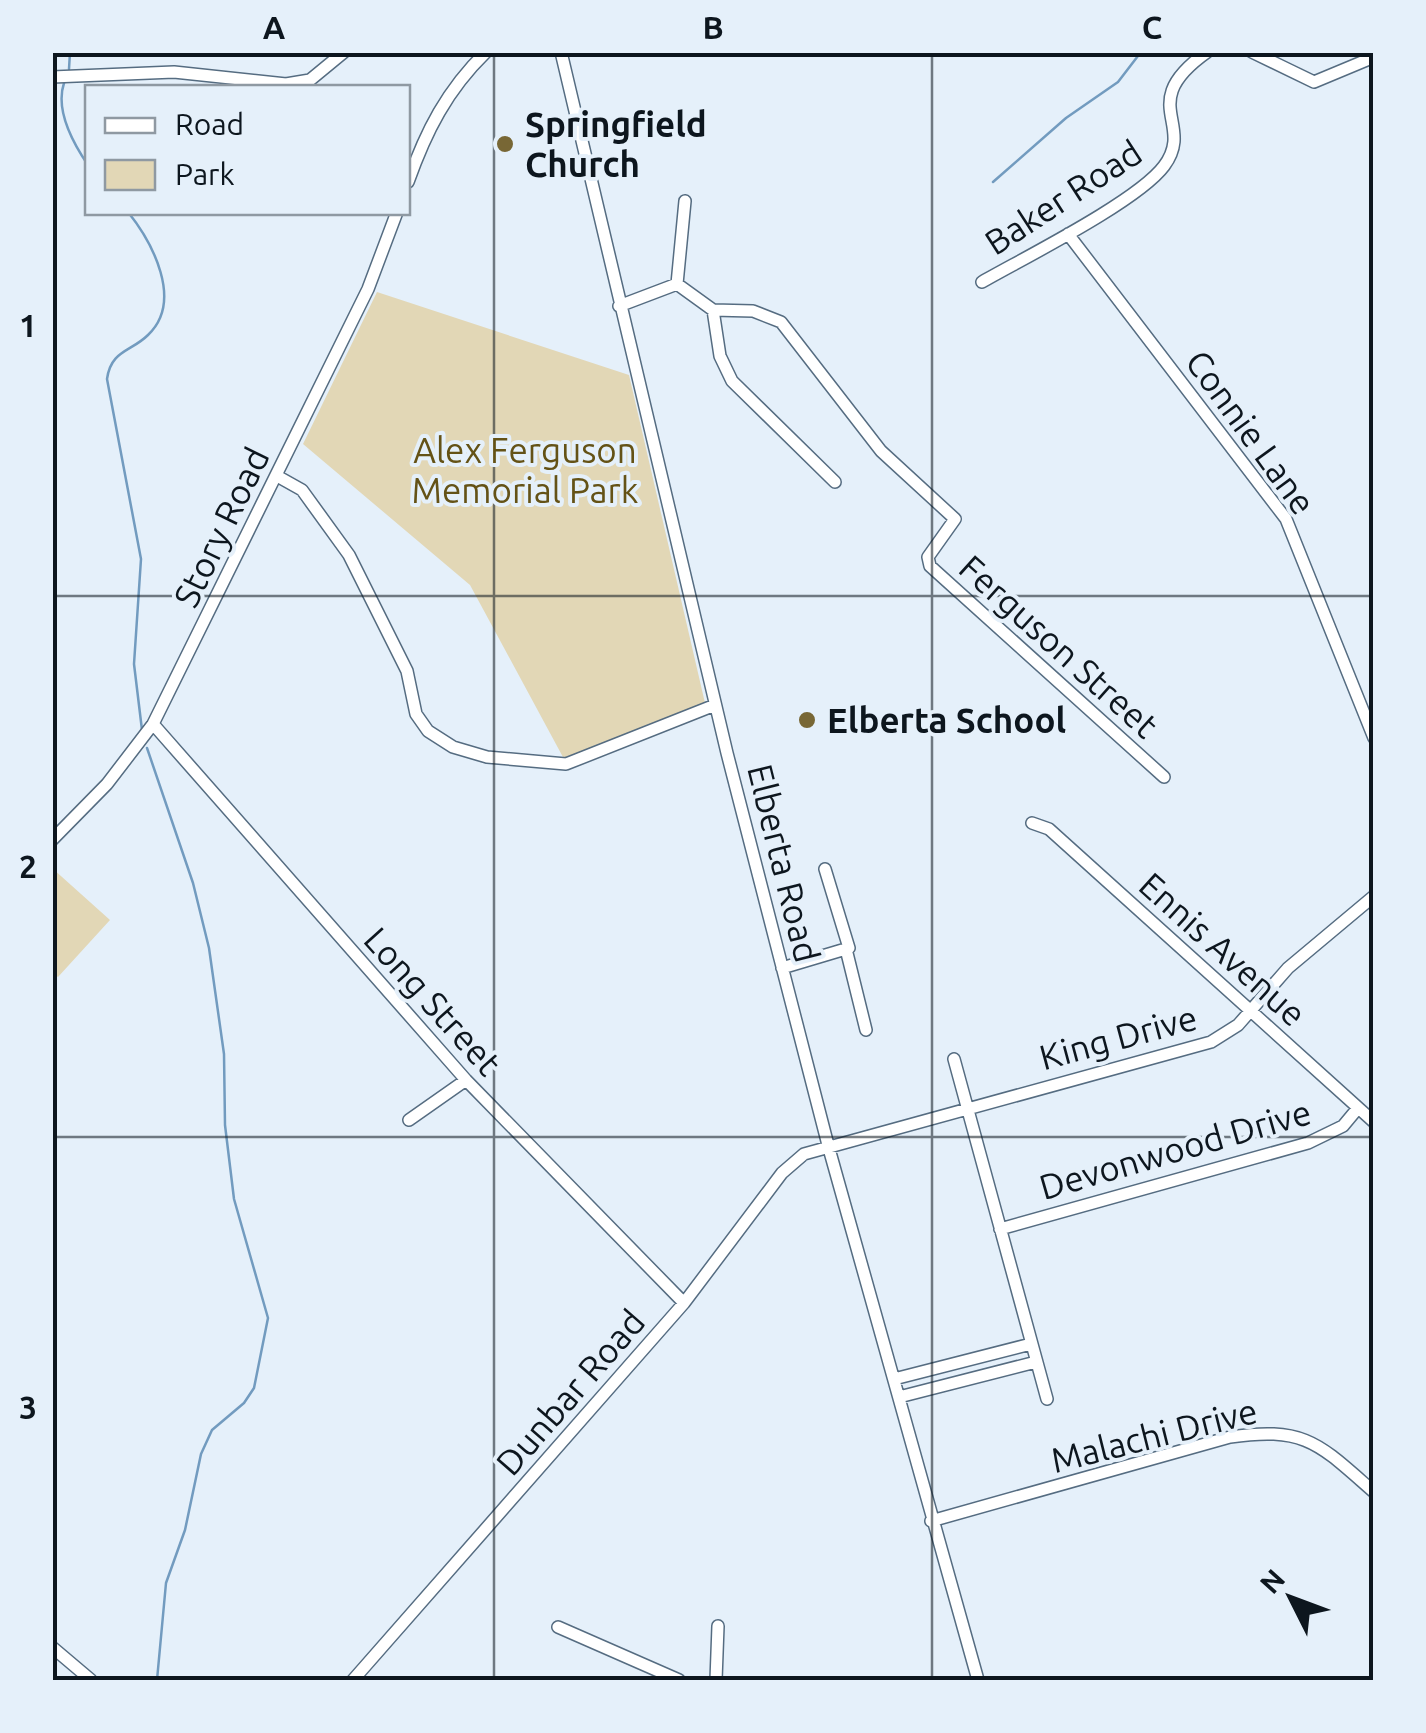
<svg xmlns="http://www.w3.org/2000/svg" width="1426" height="1733" font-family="Ubuntu,sans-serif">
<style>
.green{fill:#e2d7b6}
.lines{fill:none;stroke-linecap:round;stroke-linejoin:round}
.stream{stroke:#729bbf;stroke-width:2.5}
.minor-casing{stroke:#556c81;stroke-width:14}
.minor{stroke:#fff;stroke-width:11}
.grid{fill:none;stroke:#0d161e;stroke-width:2.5;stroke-opacity:0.55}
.poi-dot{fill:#786735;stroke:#e5f0fa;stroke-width:4}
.labels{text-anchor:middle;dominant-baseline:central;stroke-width:8;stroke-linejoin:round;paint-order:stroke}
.poi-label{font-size:35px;font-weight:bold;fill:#0d161e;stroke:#e5f0fa;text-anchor:start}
.street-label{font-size:35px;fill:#0d161e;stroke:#e5f0fa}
.park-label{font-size:35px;fill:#645216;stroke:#e5f0fa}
.neatline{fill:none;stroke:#0d161e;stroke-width:4}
.grid-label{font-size:32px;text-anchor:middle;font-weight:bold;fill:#0d161e}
</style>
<rect width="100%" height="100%" fill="#e5f0fa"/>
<path class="green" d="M377 292 629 375 705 703 564 759 470 585 303 444Z
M52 868 110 920 58 977 52 972Z"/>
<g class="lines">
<path class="stream" d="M69 69 70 52
M64 83C55 110 73 143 88 165
M993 182 1066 118 1118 82 1141 52
M128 212C152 242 184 301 148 335 131 352 111 350 107 379L141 559 134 664 142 730
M147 748 193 883 209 948 224 1054 225 1125 234 1199 268 1318 254 1388 244 1403 212 1430 201 1454 185 1530 166 1583 157 1680"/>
<defs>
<path id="minor" d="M561 52 727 753 828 1145 978 1680
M1252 52 1314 82 1374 57
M52 77 174 72 286 84 310 80 344 52
M408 182C426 131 447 90 486 52
M1068 234 1286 519 1374 738
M982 282C1024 258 1138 201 1164 166 1196 123 1135 103 1207 52
M677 284 685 201
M619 306 677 284 713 310 753 311 781 322 881 451 955 519 928 557 930 566 1164 777
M713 310 720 356 732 381 835 482
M277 476 302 490 349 555 407 671 416 714 428 731 453 747 487 757 566 764 715 705
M153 724 466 1080 684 1303
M1032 823 1049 829 1374 1122
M52 840 107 784 153 724 368 289 397 212
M846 949 866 1030
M782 968 849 948 825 869
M954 1059 1047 1399
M409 1120 466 1080
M1000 1229 1308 1143 1343 1126 1358 1108
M894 1379 1031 1344
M899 1397 1036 1362
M931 1521 1230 1437C1306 1426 1319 1444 1374 1492
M558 1627 679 1680
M52 1647 91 1680
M353 1680 684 1303 782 1173 804 1154 1211 1042 1238 1025 1288 968 1374 896
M716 1680 718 1626"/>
</defs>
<use href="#minor" class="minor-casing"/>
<use href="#minor" class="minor"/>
</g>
<path class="grid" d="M494 52V1680M932 52V1680M52 596H1374M52 1137H1374"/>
<g class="poi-dot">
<circle cx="505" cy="144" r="10"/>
<circle cx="807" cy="720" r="10"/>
</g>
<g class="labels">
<g class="poi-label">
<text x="525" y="124">Springfield<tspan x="525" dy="40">Church</tspan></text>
<text x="827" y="720">Elberta School</text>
</g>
<g class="street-label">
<text transform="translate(1063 197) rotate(-33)">Baker Road</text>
<text transform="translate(1251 432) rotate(54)">Connie Lane</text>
<text transform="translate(221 527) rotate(-64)">Story Road</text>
<text transform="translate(1059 646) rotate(42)">Ferguson Street</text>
<text transform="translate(784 863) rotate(76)">Elberta Road</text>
<text transform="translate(1223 949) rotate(42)">Ennis Avenue</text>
<text transform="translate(433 1001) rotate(48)">Long Street</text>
<text transform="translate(1118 1037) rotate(-15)">King Drive</text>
<text transform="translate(1175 1149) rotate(-16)">Devonwood Drive</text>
<text transform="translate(570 1392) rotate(-49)">Dunbar Road</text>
<text transform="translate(1154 1435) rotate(-14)">Malachi Drive</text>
</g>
<g class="park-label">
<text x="525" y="450">Alex Ferguson<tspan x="525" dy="40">Memorial Park</tspan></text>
</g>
</g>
<rect width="1426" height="1733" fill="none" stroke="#e5f0fa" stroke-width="110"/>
<rect x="85" y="85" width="325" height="130" fill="#e5f0fa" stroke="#8f99a2" stroke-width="2.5"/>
<rect x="105" y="118" width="50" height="15" fill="#ffffff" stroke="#8f99a2" stroke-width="2.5"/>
<text x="175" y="135" font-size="30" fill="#0d161e">Road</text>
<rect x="105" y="160" width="50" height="30" fill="#e2d7b6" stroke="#8f99a2" stroke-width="2.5"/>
<text x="175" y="185" font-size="30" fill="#0d161e">Park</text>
<g transform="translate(1291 1598) rotate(312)" stroke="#e5f0fa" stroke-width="8" paint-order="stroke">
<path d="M0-8L18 38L0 25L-18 38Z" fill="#0d161e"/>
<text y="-15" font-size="28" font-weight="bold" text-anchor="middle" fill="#0d161e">N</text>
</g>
<rect x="55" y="55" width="1316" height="1623" class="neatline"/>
<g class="grid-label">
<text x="274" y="39">A</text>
<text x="713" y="39">B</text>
<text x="1152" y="39">C</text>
<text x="28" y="337">1</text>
<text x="28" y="878">2</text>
<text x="28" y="1419">3</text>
</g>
</svg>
